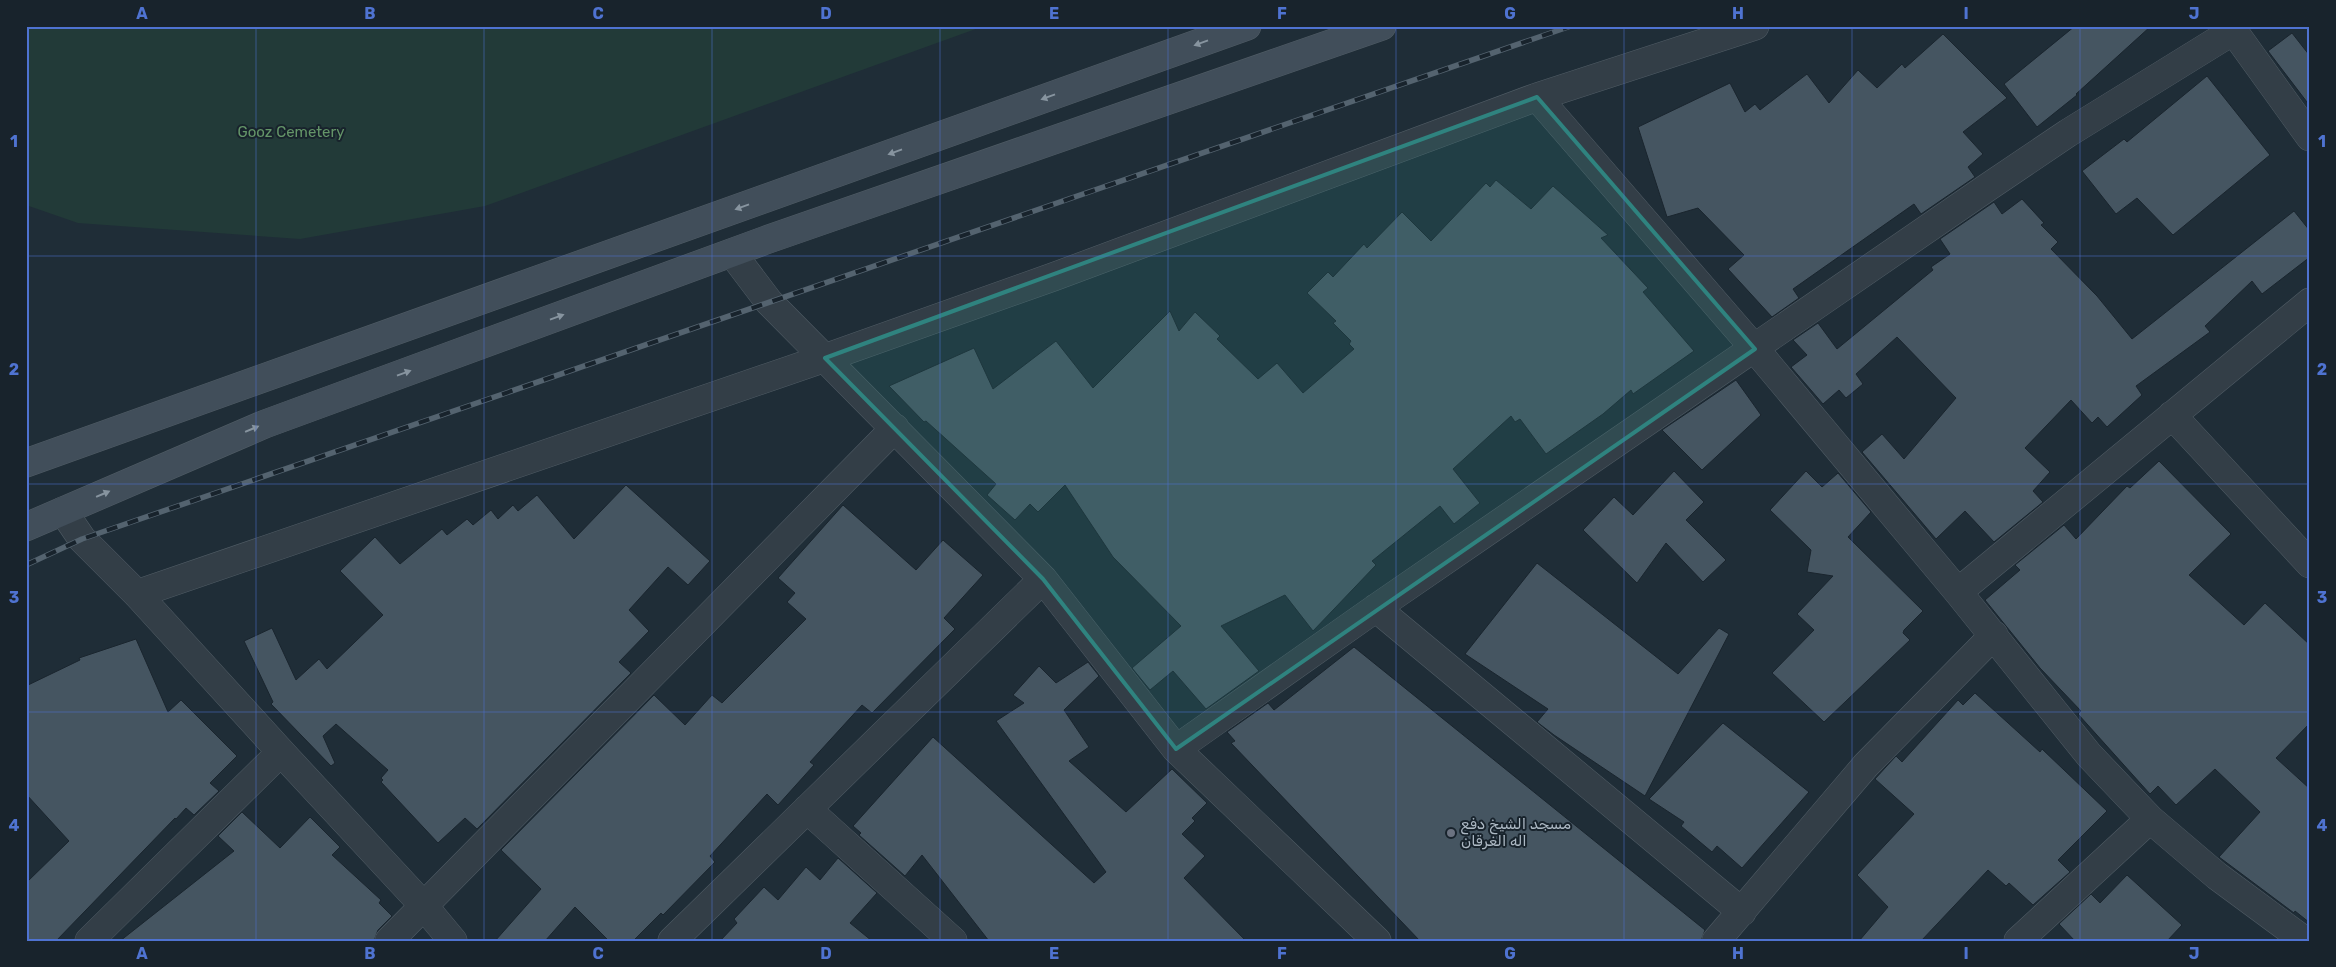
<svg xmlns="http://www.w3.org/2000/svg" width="2336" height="967" font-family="Rubik,Cairo,sans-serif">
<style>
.green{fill:#223a38}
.building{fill:#455561;stroke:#1a252e}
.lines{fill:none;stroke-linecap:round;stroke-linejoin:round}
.minor-casing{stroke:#505c65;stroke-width:29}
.secondary-casing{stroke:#505c65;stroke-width:29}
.minor{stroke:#333e47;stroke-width:28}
.secondary{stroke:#414e5a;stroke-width:28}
.rail-casing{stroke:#54636f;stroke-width:5.5}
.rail{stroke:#18232c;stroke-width:4;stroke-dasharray:11;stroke-linecap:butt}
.oneway{fill:#87949f}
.marked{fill:#2f837f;fill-opacity:0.2;stroke:#2f837f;stroke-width:4;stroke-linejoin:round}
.grid{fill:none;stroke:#4f73d1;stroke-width:1;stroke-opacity:0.55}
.worship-dot{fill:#6b7280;stroke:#18232c;stroke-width:2}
.labels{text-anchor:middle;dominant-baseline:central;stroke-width:4;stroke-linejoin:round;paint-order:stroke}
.park-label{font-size:15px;fill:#649568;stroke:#18232c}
.poi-label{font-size:15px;fill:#adb9c4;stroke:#18232c;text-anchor:start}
.neatline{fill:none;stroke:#4f73d1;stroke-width:2}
.grid-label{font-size:16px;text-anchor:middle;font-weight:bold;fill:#4f73d1}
</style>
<rect width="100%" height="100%" fill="#1f2d37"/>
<path class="green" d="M26 26H984L485 206 300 239 78 223 26 205Z"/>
<path class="building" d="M2075 26H2151L2076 94 2077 95 2037 127 2004 84Z
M2292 33 2310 56V106L2268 51Z
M1943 34 2007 98 1963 132 1983 154 1968 167 1975 177 1921 214 1914 204 1793 289 1799 298 1772 317 1728 269 1744 255 1698 208 1667 217 1638 127 1730 83 1745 112 1755 104 1760 110 1807 74 1829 103 1858 70 1877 88 1902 64 1905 68Z
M2207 76 2270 155 2173 235 2137 198 2116 214 2082 171 2124 139 2127 142Z
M1496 180 1531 209 1553 186 1608 235 1601 238 1648 288 1643 292 1694 351 1633 394 1631 390 1603 414 1546 454 1520 419 1515 422 1511 416 1453 469 1480 503 1454 524 1440 506 1372 561 1376 565 1313 631 1285 595 1221 626 1259 671 1206 709 1173 671 1150 690 1132 668 1181 626 1113 557 1065 485 1038 512 1030 504 1015 520 987 495 996 484 926 421 924 422 889 386 974 348 993 389 1056 341 1093 388 1170 311 1179 331 1195 312 1220 336 1217 339 1258 379 1277 363 1303 393 1354 349 1349 344 1351 341 1333 323 1336 321 1307 293 1328 272 1333 277 1364 244 1367 248 1402 212 1431 241 1486 183 1490 187Z
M2022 199 2044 223 2041 225 2058 242 2051 249 2097 296 2132 339 2294 211 2310 231V257L2262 294 2252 281 2205 326 2210 332 2136 386 2142 395 2107 427 2098 417 2092 423 2071 400 2025 448 2050 472 2033 491 2043 502 1994 542 1965 511 1936 539 1862 452 1882 434 1904 459 1956 398 1897 337 1856 374 1863 384 1846 398 1839 390 1823 404 1791 367 1807 355 1793 340 1818 323 1837 349 1933 270 1931 267 1950 254 1940 239 1994 202 2002 214Z
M1736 380 1761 415 1702 470 1662 430Z
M2159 461 2231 534 2189 575 2244 625 2265 603 2310 645V723L2276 758 2310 789V923L2295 911 2294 913 2219 857 2260 812 2215 769 2176 805 2158 786 2150 794 2078 714 2081 711 2040 668 1985 600 2020 570 2015 565 2064 525 2076 539 2127 486 2130 488Z
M1674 471 1704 502 1686 520 1726 560 1703 582 1666 543 1637 583 1583 530 1614 497 1633 515Z
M1806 471 1822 487 1838 473 1871 512 1848 537 1923 611 1904 630 1903 633 1910 640 1824 722 1772 673 1814 630 1797 614 1833 576 1807 572 1811 550 1770 510Z
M626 485 710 561 688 585 668 567 629 610 649 631 619 662 631 673 477 829 465 818 438 843 381 782 383 780 381 778 388 770 336 724 323 736 335 763 331 766 271 704 273 702 244 641 272 628 296 680 319 659 327 669 383 615 340 571 375 537 400 564 442 529 447 535 467 519 473 525 491 510 498 519 513 505 518 511 537 495 574 539Z
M843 505 916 570 943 540 983 575 944 618 955 629 872 713 862 705 810 762 814 765 778 805 767 794 710 856 715 862 663 915 661 913 633 941H609L575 907 545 941H495L541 889 501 850 654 695 685 725 712 695 722 703 806 619 787 602 795 593 778 578Z
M1537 563 1678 674 1719 628 1729 634 1645 796 1554 735 1537 722 1548 709 1465 654Z
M136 639 168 712 181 700 237 756 210 783 219 791 194 815 186 808 176 819 175 818 56 941H26V883L69 841 26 794V686L80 660 79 658Z
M1354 647 1705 930 1701 941H1420L1231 743 1235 741 1227 732 1268 703 1274 710Z
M1088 662 1099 676 1064 710 1089 747 1069 761 1126 812 1172 769 1207 803 1192 818 1195 821 1182 834 1205 856 1184 878 1246 941H989L922 855 905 876 859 835 861 833 853 826 933 737 1094 883 1106 872 996 721 1024 703 1013 695 1039 666 1056 683Z
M1975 693 2040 752 2042 749 2107 811 2058 860 2070 872 2033 905 2009 883 2006 886 1988 870 1921 941H1859L1888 907 1857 875 1914 814 1875 779 1896 756 1902 762 1958 700 1963 705Z
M1723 723 1809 792 1742 868 1717 846 1712 852 1681 826 1684 822 1649 799Z
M242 812 280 848 310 817 340 847 332 855 381 900 379 903 392 916 378 930 374 941H120L234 851 218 836Z
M838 858 877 893 850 923 872 941H720L737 923 734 919 764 887 778 900 806 867 820 880Z
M2127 875 2182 925 2167 941H2075L2059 924 2091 894 2100 903Z"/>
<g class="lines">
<defs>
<path id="minor" d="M2230 26 2310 137
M1537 97 1755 349 1958 592 2089 755 2150 819 2217 876 2305 941
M732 253 769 302 1043 579 1176 749 1377 941
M2172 415 2310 564
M63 511 82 539 137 594 281 752 423 905 453 941
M1958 592 2310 302
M137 594 825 358 1053 277 1537 97 1755 26
M1376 608 1742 912
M1176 749 1376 608 1988 187 2068 133 2233 31
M807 809 953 941
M89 941 281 752
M389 941 895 428
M672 941 1043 579
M1716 941 1866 765 1994 635
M2018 941 2150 819"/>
<path id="secondary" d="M26 463 1247 26
M26 527 265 424 766 240 1382 26"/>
</defs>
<use href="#minor" class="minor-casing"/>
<use href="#secondary" class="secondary-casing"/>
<use href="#minor" class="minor"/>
<use href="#secondary" class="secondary"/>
<defs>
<path id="rail" d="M26 565 82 539 1571 26"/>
</defs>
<use href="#rail" class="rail-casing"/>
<use href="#rail" class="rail"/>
</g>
<defs><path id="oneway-solid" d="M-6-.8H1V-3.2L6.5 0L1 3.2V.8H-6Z" transform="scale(1.25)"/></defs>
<g class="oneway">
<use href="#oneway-solid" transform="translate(1201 43) rotate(160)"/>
<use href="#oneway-solid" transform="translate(1048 97) rotate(160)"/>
<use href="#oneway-solid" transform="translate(895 152) rotate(160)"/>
<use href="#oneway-solid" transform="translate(742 207) rotate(160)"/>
<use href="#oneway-solid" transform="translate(557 317) rotate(-20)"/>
<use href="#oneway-solid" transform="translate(404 373) rotate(-20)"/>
<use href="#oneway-solid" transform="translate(252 429) rotate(-23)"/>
<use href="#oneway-solid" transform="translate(103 494) rotate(-23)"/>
</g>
<path class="marked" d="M1537 97 1755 349 1176 749 1043 579 825 358Z"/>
<path class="grid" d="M256 26V941M484 26V941M712 26V941M940 26V941M1168 26V941M1396 26V941M1624 26V941M1852 26V941M2080 26V941M26 256H2310M26 484H2310M26 712H2310"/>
<circle class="worship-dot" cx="1451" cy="833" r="5"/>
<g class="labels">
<g class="park-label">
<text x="291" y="132">Gooz Cemetery</text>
</g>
<g class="poi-label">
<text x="1461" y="824">مسجد الشيخ دفع<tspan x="1461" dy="17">اله الغرقان</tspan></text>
</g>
</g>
<rect width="2336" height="967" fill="none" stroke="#18232c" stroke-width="55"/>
<rect x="28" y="28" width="2280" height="912" class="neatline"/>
<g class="grid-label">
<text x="142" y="19">A</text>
<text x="370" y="19">B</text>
<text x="598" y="19">C</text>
<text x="826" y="19">D</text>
<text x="1054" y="19">E</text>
<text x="1282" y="19">F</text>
<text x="1510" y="19">G</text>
<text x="1738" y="19">H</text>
<text x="1966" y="19">I</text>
<text x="2194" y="19">J</text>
<text x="14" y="147">1</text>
<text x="2322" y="147">1</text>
<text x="14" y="375">2</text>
<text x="2322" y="375">2</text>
<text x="14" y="603">3</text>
<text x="2322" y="603">3</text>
<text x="14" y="831">4</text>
<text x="2322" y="831">4</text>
<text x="142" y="959">A</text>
<text x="370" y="959">B</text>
<text x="598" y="959">C</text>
<text x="826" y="959">D</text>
<text x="1054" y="959">E</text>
<text x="1282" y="959">F</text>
<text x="1510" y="959">G</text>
<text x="1738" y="959">H</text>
<text x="1966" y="959">I</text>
<text x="2194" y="959">J</text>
</g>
</svg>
